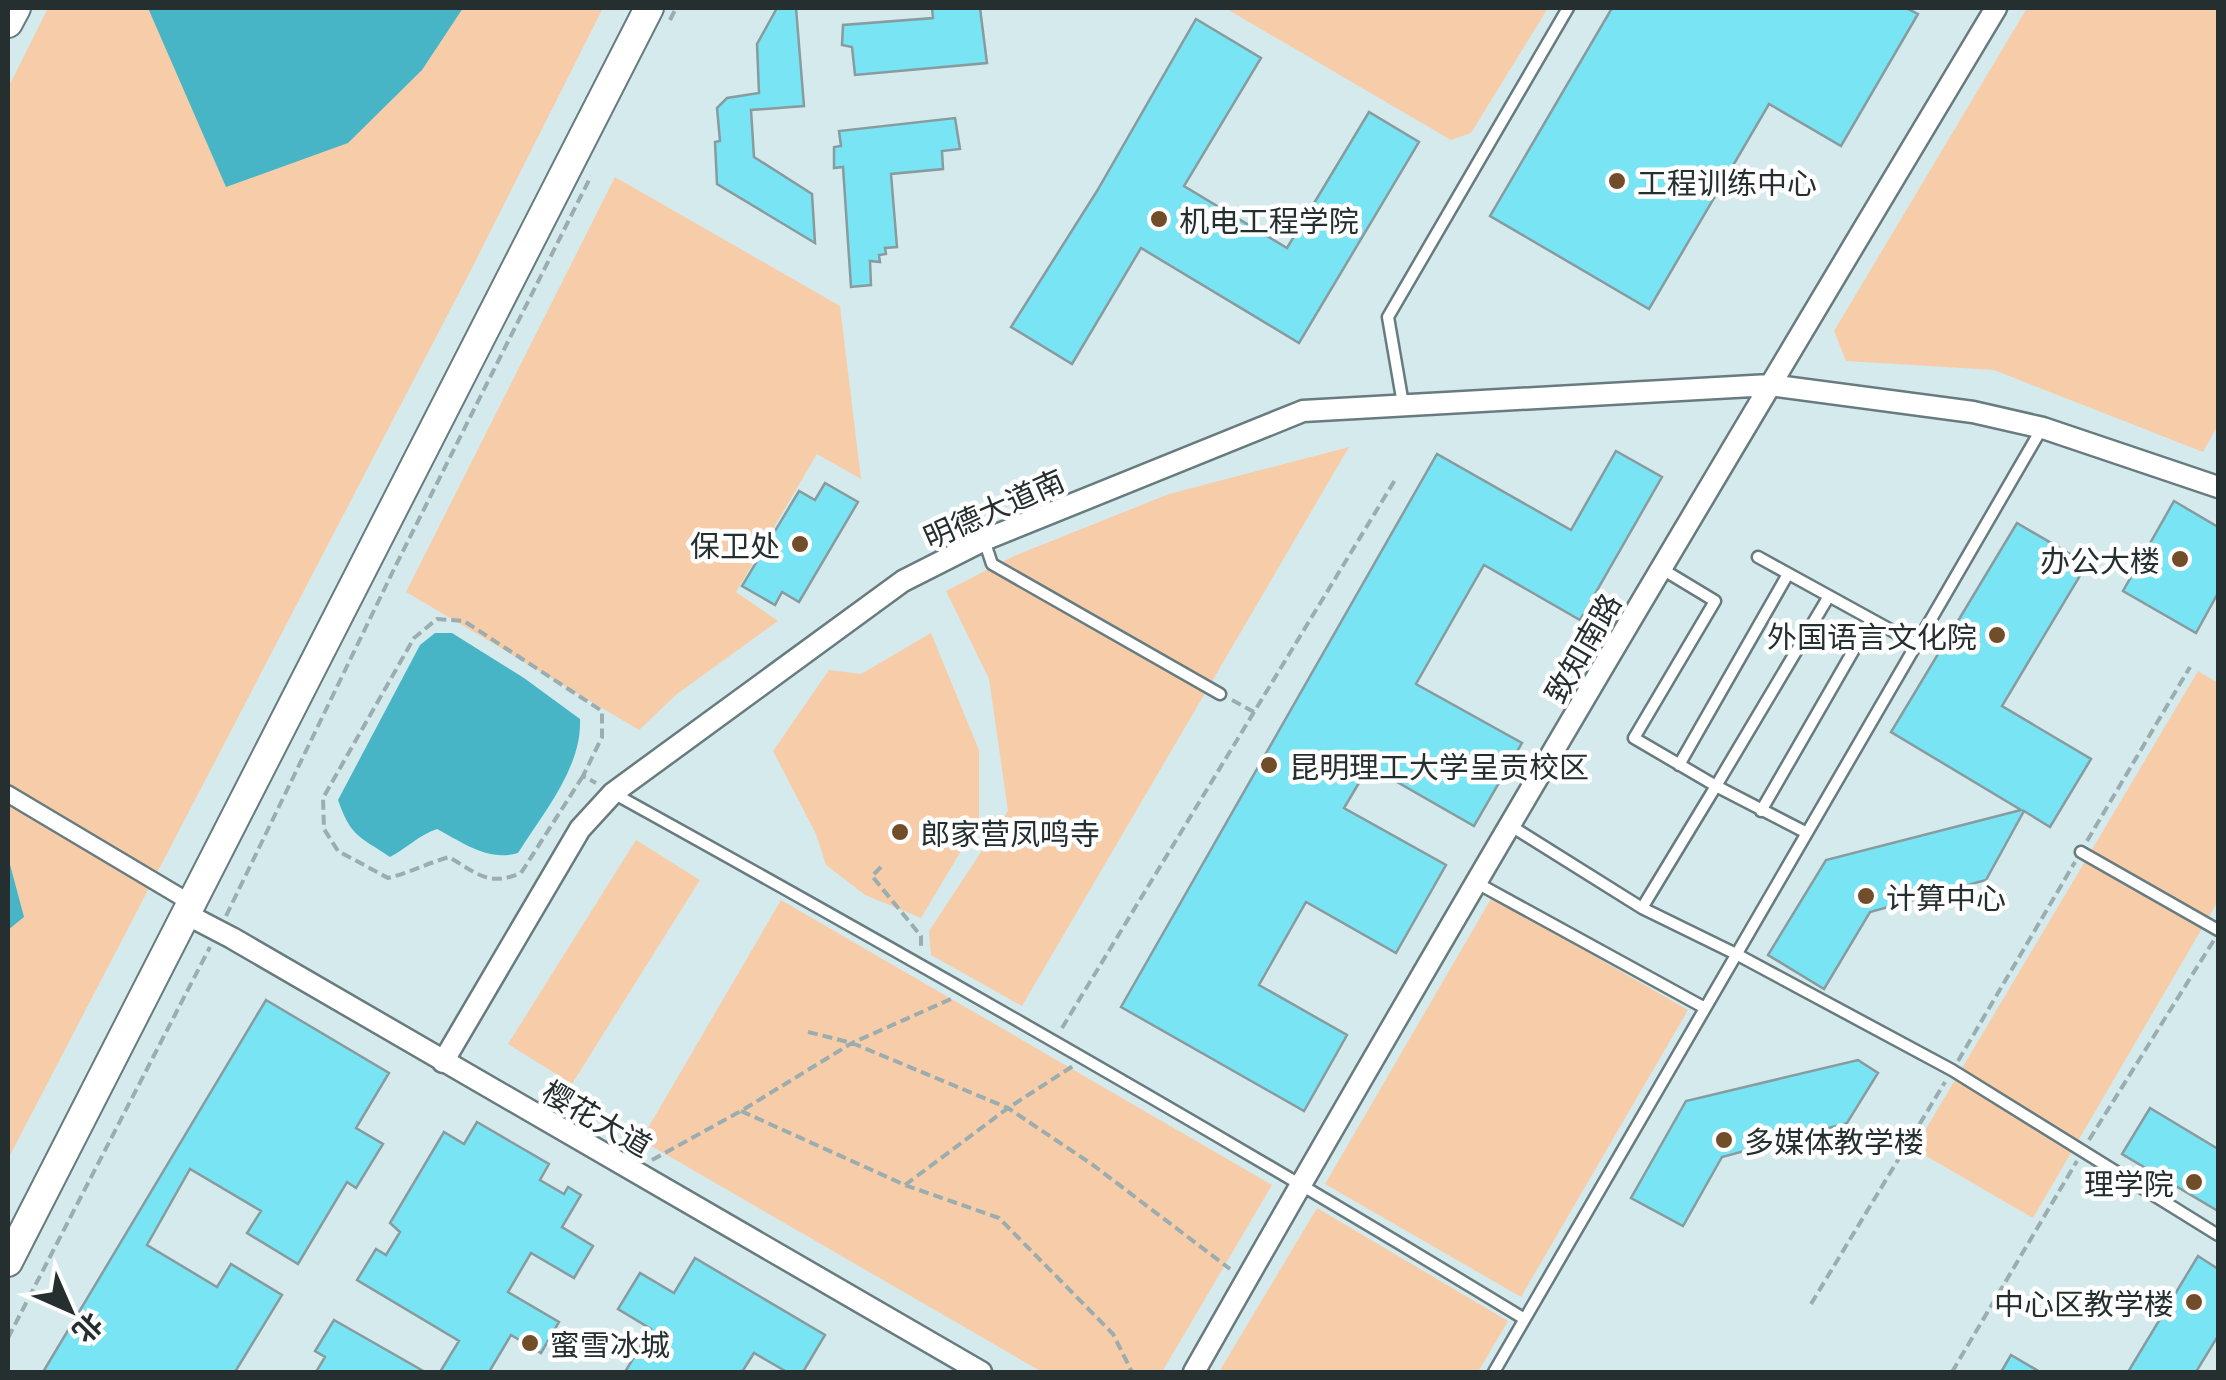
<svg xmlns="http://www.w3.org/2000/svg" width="2226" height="1380" font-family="Georgia,'Noto Sans SC',serif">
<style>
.green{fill:#f7cda9}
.water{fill:#47b5c5}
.building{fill:#79e4f4;stroke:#889b9f;stroke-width:2.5}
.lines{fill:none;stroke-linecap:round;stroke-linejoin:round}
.service-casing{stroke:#687b7e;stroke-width:15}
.pedestrian-casing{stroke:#687b7e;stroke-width:20}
.minor-casing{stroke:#687b7e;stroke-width:25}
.tertiary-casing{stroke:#687b7e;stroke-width:32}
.path{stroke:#9cadaf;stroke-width:4;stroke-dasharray:10 5;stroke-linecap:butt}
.service{stroke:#fff;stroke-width:10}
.pedestrian{stroke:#fff;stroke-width:15}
.minor{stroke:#fff;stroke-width:20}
.tertiary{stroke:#fff;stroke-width:28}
.poi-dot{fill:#724d29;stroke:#fff;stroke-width:4}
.labels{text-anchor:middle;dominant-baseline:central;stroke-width:9;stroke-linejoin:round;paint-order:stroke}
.poi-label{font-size:30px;fill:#262f30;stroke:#fff;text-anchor:start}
.street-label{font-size:30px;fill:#262f30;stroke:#fff}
</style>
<rect width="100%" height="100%" fill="#d5eaed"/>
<path class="green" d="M48 8H603L472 268 8 1159V88Z
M1225 8H1548L1471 133 1451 140Z
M2027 8H2218V425L2203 452 1994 370 1846 361 1834 331Z
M615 177 840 306 861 479 817 454 736 592 778 621 677 694 639 730 406 592Z
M1349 447 1022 1006 931 955 929 931 1008 811 989 679 946 591 1014 556 1169 494Z
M931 633 979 750V821L921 918 865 895 826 865 816 834 773 751 829 670 861 674Z
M2198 671 2218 683V901L2033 1218 1914 1149Z
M636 840 700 880 572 1084 508 1044Z
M1492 897 1688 1010 1521 1297 1325 1184Z
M781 900 1272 1185 1162 1372H1042L641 1140Z
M1317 1208 1508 1321 1478 1372H1219Z"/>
<path class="water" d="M148 8H463L422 70 348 143 226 187Z
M435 633H452L524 678 580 719C582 768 543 813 518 853 488 862 462 842 437 829 419 835 407 848 390 857 359 836 351 837 338 800L420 645Z
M8 857 24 917 8 930Z"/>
<path class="building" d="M777 8H796L804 106 751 110 754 157 812 194 815 243 717 184 715 142 720 141 717 108 727 98 759 93 757 44Z
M932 8H980L987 63 855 75 852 47 842 45 843 25 933 18Z
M1612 8H1906L1918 14 1841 146 1769 104 1649 309 1490 216Z
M1196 19 1261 58 1184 186 1287 248 1369 112 1419 142 1299 343 1141 248 1072 364 1011 327 1097 191Z
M955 118 960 149 942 151 943 169 891 174 897 247 885 248 886 254 879 255 880 262 870 261 871 285 851 287 843 167 834 168V147L841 146 839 131Z
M1616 451 1662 477 1580 620 1484 565 1416 684 1522 743 1474 826 1369 766 1344 808 1446 865 1396 953 1306 902 1259 985 1347 1035 1304 1111 1121 1007 1437 454 1571 530Z
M825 483 858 502 799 602 782 592 775 605 742 586 799 491 815 500Z
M2174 501 2218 527V593L2196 633 2123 591Z
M2017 523 2087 564 2002 706 2091 759 2050 827 2024 811 1986 880 1870 912 1824 989 1768 955 1826 860 2021 810 1891 732Z
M266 1000 389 1073 356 1128 383 1144 356 1188 347 1182 298 1264 247 1233 261 1211 190 1169 147 1245 217 1287 231 1264 282 1295 235 1372H43Z
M1858 1060 1878 1073 1847 1123 1722 1157 1683 1226 1631 1198 1686 1101Z
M2150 1108 2218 1149V1211L2122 1154Z
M477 1122 549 1164 540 1180 564 1194 568 1187 581 1195 562 1227 593 1246 574 1278 531 1253 508 1292 559 1322 541 1353 511 1335 489 1372H440L459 1341 357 1280 376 1249 386 1255 400 1232 390 1223 444 1132 464 1144Z
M2198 1256 2218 1269V1336L2196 1372H2128Z
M695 1258 825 1335 803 1372H787L754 1353 742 1372H625L651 1329 618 1309 640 1273 674 1293Z
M334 1320 425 1372H316L325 1357 315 1351Z
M2011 1355 2040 1372H2001Z"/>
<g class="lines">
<defs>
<path id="service" d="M1403 404 1388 317 1568 8
M984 540 992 564 1220 694
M1758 557 1918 645
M1679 765 1788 574
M613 793C920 963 1224 1136 1523 1318
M1761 811 1871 620
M1511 826 1642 908 1716 786 1634 738 1715 601 1662 569
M1807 833 1716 786 1829 596
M2081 852 2218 930
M1477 883 1705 1008
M1642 908 1738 955 1952 1070 2218 1235
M1494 1372 2042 428"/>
<path id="pedestrian" d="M8 794 191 903"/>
<path id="minor" d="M186 914 232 938 981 1372
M443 1062 580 829 613 793 903 581 984 540 1303 411 1770 385 1973 412 2043 428 2218 487
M1194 1372C1454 913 1725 460 1996 8"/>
<path id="tertiary" d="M8 23 16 8
M8 1262 649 8"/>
</defs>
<use href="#service" class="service-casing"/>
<use href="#pedestrian" class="pedestrian-casing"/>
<use href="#minor" class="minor-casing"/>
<use href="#tertiary" class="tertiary-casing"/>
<path class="path" d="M670 20 676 8
M1232 700 1254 712
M583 776 521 873C489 887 476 873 449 857 428 863 409 873 388 878L338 851 324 829 323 798 414 638 437 619 464 621 602 711V737L583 776 596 783
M2087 841 2190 667
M881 867 872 876 921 936V948
M226 916 396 565 591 176
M1062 1028 1395 480
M808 1032 852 1043 1008 1108 1093 1165 1230 1269
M1958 1061 2075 862
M741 1111 905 1185 999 1218 1113 1334 1132 1372
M2089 1140 2214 940
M652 1160 741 1111 852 1043 951 999
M905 1185 1008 1108 1073 1066
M1811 1304 1945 1082
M8 1338 210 947
M1952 1372 2077 1161"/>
<use href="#service" class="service"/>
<use href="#pedestrian" class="pedestrian"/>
<use href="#minor" class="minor"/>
<use href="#tertiary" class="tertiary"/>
</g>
<g class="poi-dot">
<circle cx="1617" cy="181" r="10"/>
<circle cx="1159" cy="219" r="10"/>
<circle cx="800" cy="544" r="10"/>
<circle cx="2180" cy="559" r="10"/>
<circle cx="1997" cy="635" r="10"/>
<circle cx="1269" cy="765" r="10"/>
<circle cx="900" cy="832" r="10"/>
<circle cx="1866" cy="896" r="10"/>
<circle cx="1724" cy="1140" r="10"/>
<circle cx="2194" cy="1182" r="10"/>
<circle cx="2194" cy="1302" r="10"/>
<circle cx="530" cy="1343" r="10"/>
</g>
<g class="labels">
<g class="poi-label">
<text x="1637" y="181">工程训练中心</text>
<text x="1179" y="219">机电工程学院</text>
<text x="780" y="544" text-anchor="end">保卫处</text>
<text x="2160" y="559" text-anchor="end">办公大楼</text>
<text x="1977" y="635" text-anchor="end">外国语言文化院</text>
<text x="1289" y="765">昆明理工大学呈贡校区</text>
<text x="920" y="832">郎家营凤鸣寺</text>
<text x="1886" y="896">计算中心</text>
<text x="1744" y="1140">多媒体教学楼</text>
<text x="2174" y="1182" text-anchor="end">理学院</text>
<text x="2174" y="1302" text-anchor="end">中心区教学楼</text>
<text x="550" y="1343">蜜雪冰城</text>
</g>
<g class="street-label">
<text transform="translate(993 507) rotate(-24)">明德大道南</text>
<text transform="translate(1581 647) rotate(-60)">致知南路</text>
<text transform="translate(598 1117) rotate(30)">樱花大道</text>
</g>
</g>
<rect width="2226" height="1380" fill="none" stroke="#262f30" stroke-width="20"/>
<g transform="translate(70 1310) rotate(135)" stroke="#ffffff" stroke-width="8" paint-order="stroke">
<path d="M0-8L18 38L0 25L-18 38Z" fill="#262f30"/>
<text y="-15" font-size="28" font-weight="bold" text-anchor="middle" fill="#262f30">北</text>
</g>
</svg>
